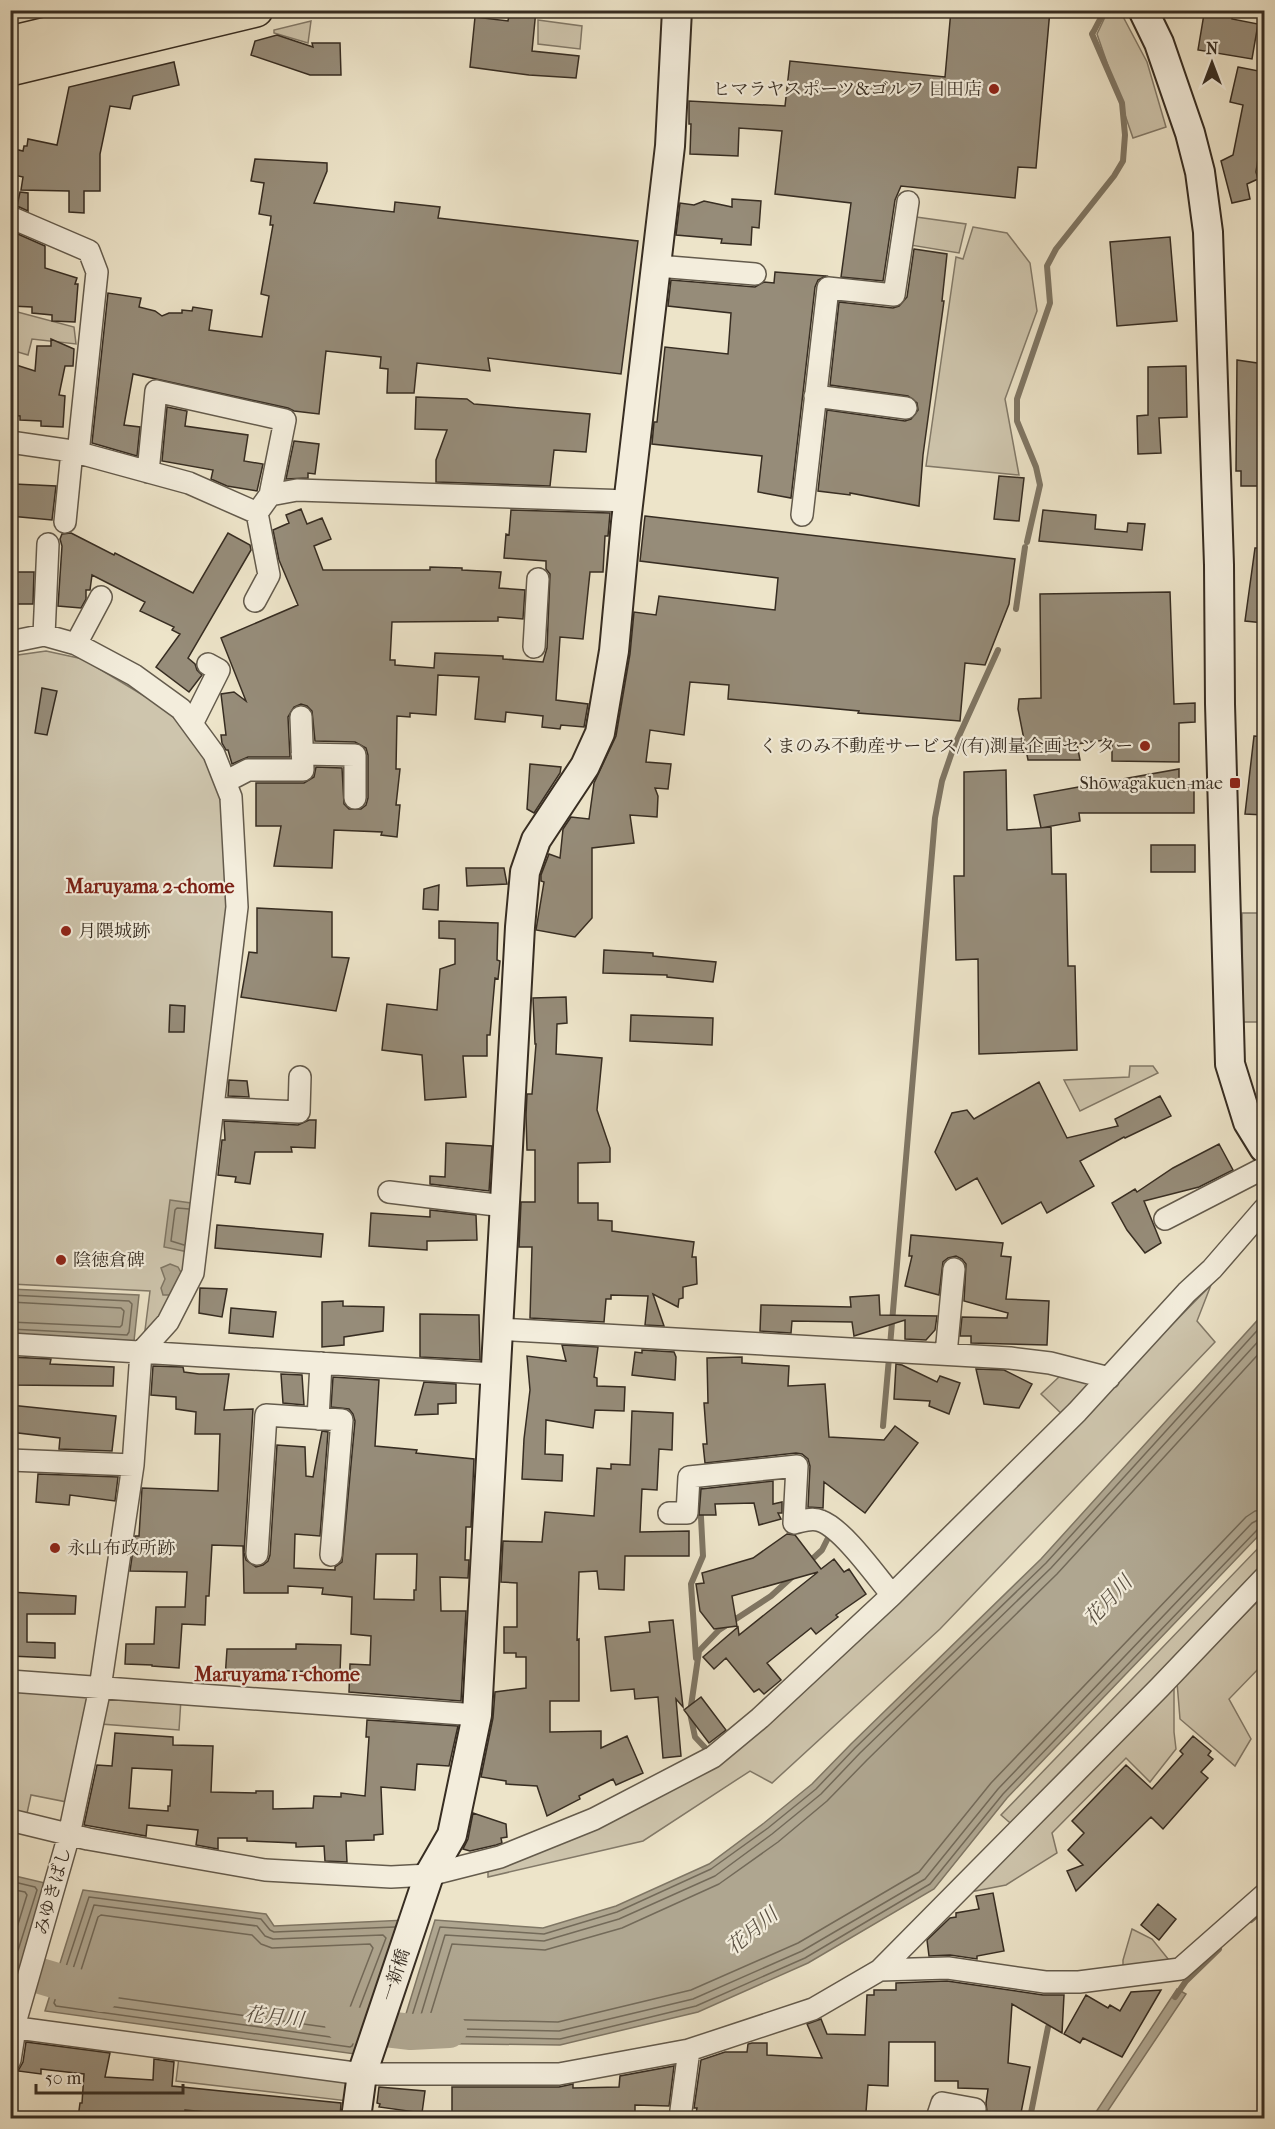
<svg xmlns="http://www.w3.org/2000/svg" width="1275" height="2129" font-family="'IM FELL French Canon','Noto Serif JP',serif">
<style>
.green{fill:#cec5ad;stroke:#827968;stroke-width:1.5}
.water{fill:#afa690;stroke:#7f7664;stroke-width:1.5}
.lines{fill:none;stroke-linecap:round;stroke-linejoin:round}
.shore{stroke:#736a59;stroke-width:1.5}
.stream{stroke:#7f7664;stroke-width:6}
.river{stroke:#afa690;stroke-width:36}
.building{fill:#968c79;stroke:#372d22;stroke-width:1.5;fill-rule:evenodd}
.street-casing{stroke:#645b4c;stroke-width:24}
.secondary-casing{stroke:#372d22;stroke-width:32}
.highway-casing{stroke:#372d22;stroke-width:36}
.street{stroke:#f3eddc;stroke-width:21}
.secondary{stroke:#f3eddc;stroke-width:28}
.highway{stroke:#ede4c9;stroke-width:33}
.poi-dot{fill:#8f2418;stroke:#f3eddc;stroke-width:2}
.labels{text-anchor:middle;dominant-baseline:central;stroke-width:4.5;stroke-linejoin:round;paint-order:stroke}
.poi-label{font-size:18px;fill:#372d22;stroke:#f3eddc;text-anchor:end}
.street-label{font-size:18px;fill:#372d22;stroke:#f3eddc}
.neighbourhood-label{font-size:20px;font-weight:bold;fill:#7a1f14;stroke:#f3eddc}
.water-label{font-size:20px;font-style:italic;fill:#5b5143;stroke:#f3eddc}
</style>
<rect width="100%" height="100%" fill="#ede4c9"/>
<filter id="stains"><feTurbulence type="fractalNoise" baseFrequency=".00333" numOctaves="4"/><feColorMatrix values="0 0 0 0 .2 0 0 0 0 .09 0 0 0 0 .02 0 0 0 .5 -.17"/></filter>
<radialGradient id="worn" r=".72"><stop offset=".6" stop-color="#630" stop-opacity="0"/><stop offset="1" stop-color="#630" stop-opacity=".3"/></radialGradient>
<path class="green" d="M1114 11H1120L1147 62 1166 127 1133 138 1097 34 1105 17Z
M538 20 582 26 580 49 538 44Z
M311 21 308 43 274 33V30Z
M909 216 966 224 959 253 904 244Z
M973 227 1007 233 1030 263 1037 311 1005 399 1019 475 926 466 956 257 963 259Z
M10 310 74 327 76 344 32 339 28 355 11 350Z
M46 651 83 659 166 709 193 739 218 783 225 836 227 915 188 1272 165 1316 144 1338 150 1291 11 1284V656Z
M1242 913H1258V1022H1243Z
M1130 1066H1153L1158 1073 1080 1111 1064 1080 1129 1077Z
M1211 1285 1197 1321 1215 1342 940 1629 772 1783 750 1771 643 1841 488 1877V1866L732 1750 1041 1458Z
M1060 1376 1106 1379 1066 1418 1041 1394Z
M1264 1542V1566L1016 1828 1001 1815Z
M1264 1595V1663L1229 1699 1251 1739 1235 1766 1180 1719 1177 1682Z
M1174 1680V1732L1176 1749 1150 1782 1126 1758 1052 1833 1057 1853 1006 1885 970 1892Z
M10 1685 95 1690 72 1803 31 1795 26 1818 11 1812Z
M109 1693 181 1699 179 1730 101 1724Z
M1132 1929 1152 1939 1173 1965 1123 1974V1960Z
M179 2057 347 2082 348 2101 176 2081Z"/>
<path class="water" d="M170 1200 198 1204 193 1253 164 1247Z
M170 1264 178 1267 183 1276 176 1283 172 1295H163L161 1288 165 1279 161 1268Z
M10 1289 139 1295 134 1341 11 1335Z
M1264 1313V1530L1007 1798 934 1889 808 1963 698 2012 560 2045 397 2043 435 1920 543 1928 616 1906 709 1864 764 1823 812 1784 851 1744 1041 1559Z
M11 1875 45 1883 11 1995Z
M83 1890 266 1914 274 1926 407 1920 355 2054 45 2011Z
M1177 1989 1186 1994 1103 2118H1092Z"/>
<g class="lines">
<path class="shore" d="M184 1245 171 1241 175 1210 177 1208 189 1209
M10 1295 129 1301 132 1304 129 1332 127 1335 10 1329
M10 1302 121 1308 124 1311 122 1325 120 1327 10 1322
M1264 1323 1046 1563 855 1748 816 1789 768 1828 711 1869 617 1912 544 1934 440 1927 406 2035 560 2039 696 2006 805 1958 930 1884 1003 1794 1258 1529 1264 1526
M1264 1335 1051 1568 860 1753 821 1794 772 1834 715 1876 619 1919 544 1941 445 1935 417 2028 559 2031 693 1999 802 1951 925 1879 998 1789 1252 1523 1258 1520 1264 1519
M1264 1348 1057 1574 867 1760 827 1801 778 1842 719 1884 622 1928 545 1950 452 1944 429 2019 558 2022 691 1990 798 1943 919 1872 991 1783 1246 1517 1255 1511 1264 1510
M10 1881 35 1887 37 1890 10 1976
M10 1889 25 1892 27 1895 10 1950
M94 1905 257 1926 265 1936 273 1939 383 1935 386 1938 348 2038 345 2039 65 2000 64 1996Z
M101 1915 252 1935 261 1944 272 1948 370 1944 373 1948 342 2028 339 2029 77 1992 75 1989 98 1917Z
M364 2019 352 2046 350 2047 56 2006 54 2003 89 1897 261 1919 270 1930 274 1932 395 1927"/>
<path class="stream" d="M1027 542 1040 485 1036 467 1017 421V399L1050 303 1047 266 1056 249 1114 176 1123 161 1125 135 1122 103 1092 34C1098 25 1099 17 1108 10
M1016 609 1025 547
M890 1346 935 818 942 781 953 749 998 650
M883 1426 889 1358
M809 1562 822 1550 831 1532
M696 1658 691 1584 703 1556 699 1479
M711 1754 695 1737 690 1713 699 1651 719 1630 771 1596 792 1577
M1251 1920 1264 1909
M1175 1997 1186 1981 1219 1949
M1030 2118 1048 2027"/>
<path class="river" d="M10 1967 101 1994
M343 2024 411 2032 449 2030"/>
</g>
<path class="building" d="M510 10H536L532 51 579 56 576 78 529 75 470 67 475 17 508 21Z
M951 10H1050L1036 168 1018 167 1015 198 901 186 895 200 883 281 841 277 851 203 775 194 782 131 739 128 738 156 690 154 691 124H689V101L785 106 790 61 945 77Z
M1216 10H1233L1232 19 1258 24 1252 59 1198 50 1204 14 1216 15Z
M277 35 313 47 312 43H340L341 75H310L251 55 255 41Z
M174 62 179 85 133 96 130 109 110 106 100 154V191H84V213L69 212V191L21 190 23 177 10 174V148L23 151 24 146H27L28 139 57 145 69 87Z
M1238 67 1264 72V120L1256 172 1258 179 1247 184 1250 199 1232 203 1221 161 1233 155 1243 105 1230 102Z
M255 159 327 163V171L314 203 394 212 395 202 440 207 438 218 638 241 621 374 488 358 490 371 417 363 414 393H387L388 369 380 368 381 357 326 351 319 414 294 411 288 408 133 374 124 425 140 427 137 456 92 443 108 293 141 298 139 307 155 311 162 316 169 313H182V310L192 311 193 307 212 310 209 330 262 337 269 296 261 294 273 225H270L271 216 259 214 264 183 251 181Z
M20 192 28 193V211L17 206Z
M732 199 761 201 759 228 752 227 751 245 721 243 722 239 676 235 680 203 694 205 704 201 732 207Z
M11 231 45 246V268L77 278 75 284H78L75 322 52 321V315L32 313V307L11 306Z
M1170 237 1177 321 1117 326 1110 242Z
M914 249 947 254 942 301H944L923 455 919 506 850 493V495L818 491 827 410 905 421 911 419 918 410 917 403 908 396 830 385 839 302 893 308 899 306 907 297Z
M775 272 826 276 818 280 815 287 791 498 758 492 762 456 652 444 654 422H657L665 347 728 354 731 313 668 306 671 280 755 287 764 282 774 283Z
M51 339 74 349 73 366H65L59 395 65 396 63 427 41 426V421L20 420V416L10 415V363L35 371 37 346H51Z
M1237 360 1264 364V472H1261V486H1241V471H1236Z
M1186 366 1187 417 1159 418 1161 453 1138 454 1137 416 1148 415V367Z
M416 397 467 399 474 404 590 414 586 452 554 450 550 486 436 482V460L447 430 415 429Z
M167 407 187 411 185 426 248 435 244 461 263 464 257 491 227 486 211 479 213 470 162 461Z
M294 441 319 444 315 474 308 473V478L286 479Z
M999 476 1024 478 1019 521 994 519Z
M14 484 56 486 52 520 10 516Z
M301 509 307 524 322 518 331 539 314 546 323 570H430V567L462 568V570L501 572 499 588 525 590 523 619 498 617V621L392 622 390 660H395V665L434 668 435 653 503 656V659L543 662 547 648 550 574 546 569V561L504 558 506 534 509 535 511 510 610 513 608 536H605L603 572H590L583 639 560 637 556 700 588 704 584 727 561 725 560 729 542 727 543 716 506 712 505 722 475 719 479 677 438 675 436 715 410 713V717L397 716 396 769H400L396 805H400L397 837 381 835 382 832 334 830 332 868 274 866 281 826H256V783H304L314 777 316 767 342 768 344 804 349 809H361L366 805 368 798V755L366 748 355 742 315 741 312 711 307 706 301 704 294 707 288 717 290 757H248L232 764 228 750H226L222 743 221 735H226L221 694 234 692 246 701 221 638 298 605 279 560 273 530 289 523 286 515Z
M1043 510 1096 515 1095 529 1127 532 1128 523 1145 524 1142 550 1039 541Z
M645 516 1015 559 1009 604 985 665 965 663 960 721 858 713 859 711 728 699 729 685 690 682 684 735 650 730 646 762 671 764 668 789 655 788 658 796 657 817 630 815 634 843 592 848V918L575 937 536 930 544 882 541 881V875L549 854 560 858 563 829 571 817 589 819 594 783 616 736 630 654 634 612 656 615 659 596 775 610 778 578 640 561Z
M71 533 114 555 115 553 193 593 228 533 250 545 251 550 188 658 195 664 197 670 202 675 189 692 156 667 180 634 172 630 174 627 140 611 145 602 92 575 90 590H86V599L81 608 58 606 62 546 60 539 62 534Z
M1255 548H1264V623L1245 621Z
M10 572H34L33 604H10Z
M1170 592 1174 704 1195 703V722L1179 723V762L1112 761V739L1077 744 1080 760H1028L1018 709 1019 699 1041 698 1040 594Z
M42 688 57 691 47 735 35 733Z
M1254 736 1264 737V815L1245 814Z
M530 764 561 767 560 773 534 813 527 809Z
M1179 769V784H1194V813H1079L1080 821 1041 828 1034 795 1095 784H1112V781Z
M1006 770 1007 830 1051 827 1052 874H1066L1068 966H1075L1077 1050 979 1054 978 959 956 960 954 876H964V772Z
M1151 845H1195V872H1151Z
M466 868H504L507 884 467 886Z
M439 885 438 910 423 909 424 889Z
M257 908 332 912V957L349 958 336 1011 241 997 249 952 257 953Z
M439 921 498 923 497 960 500 961 498 979 495 978 490 1035H487V1056H463L466 1097 425 1100 422 1055 382 1050 387 1004 437 1010 440 969 455 964V939L439 938Z
M604 950 653 953V956L716 962 713 982 667 977V975L603 973Z
M566 997 567 1023 557 1024 556 1054 602 1058 597 1110 610 1148V1162L578 1163V1203H598V1220L612 1221V1231L694 1242 692 1257H696L697 1284 683 1287V1298L679 1299 678 1307 653 1294 664 1326 645 1325 648 1296 611 1295V1299H606L604 1322 530 1318 532 1247H519L521 1202H535V1150H527L526 1115 527 1094H532L536 1044H535L533 998Z
M170 1005 185 1006 184 1032H169Z
M631 1015 713 1018 712 1045 630 1041Z
M229 1080 247 1081 249 1097 228 1096Z
M1039 1082 1067 1138 1118 1126 1115 1119 1160 1096 1171 1116 1125 1138 1124 1137 1080 1161 1094 1186 1047 1213 1041 1202 1002 1224 977 1178 956 1190 935 1152 952 1113 967 1110 974 1119Z
M309 1120H316L315 1148 291 1147 292 1152H255L250 1184 235 1182 236 1177 218 1175 222 1140H225L224 1121 298 1125Z
M446 1143 492 1146 489 1191 430 1184V1176L445 1177Z
M1219 1144 1233 1170 1199 1187 1144 1201 1161 1243 1145 1253 1127 1230 1112 1203 1135 1189 1137 1192 1173 1168Z
M430 1210 476 1215 477 1240 427 1241V1250L369 1246 371 1213 430 1217Z
M217 1225 323 1234 321 1257 215 1248Z
M911 1235 1003 1243 1001 1256 1011 1257 1006 1299 1049 1301 1047 1345 971 1343V1336H960L962 1317 1007 1318 1008 1313 964 1301 966 1264 962 1259 956 1256 948 1258 943 1262 939 1295 905 1286 912 1256H909Z
M200 1288 227 1289 222 1317 199 1313Z
M879 1295 880 1315 937 1316 935 1330 926 1340 905 1339V1320L854 1336 852 1322 792 1321 791 1333 760 1331 761 1305 851 1307 850 1297Z
M343 1301V1306L384 1307 383 1331 344 1337V1345L322 1347V1302Z
M231 1308 276 1312 273 1337 229 1333Z
M420 1314 479 1315 480 1360 420 1357Z
M562 1345 598 1347 594 1377 597 1378V1386L625 1387 624 1411 595 1410 593 1428 546 1420 545 1454 563 1455 562 1481 522 1479 524 1439 530 1390 527 1356 566 1361Z
M642 1350 674 1352 676 1357 675 1380 632 1375 635 1352 642 1353Z
M10 1357 51 1359 50 1364 114 1367 113 1386 10 1385Z
M742 1357V1363L789 1366 788 1386 825 1384 829 1437 884 1440 895 1426 918 1443 865 1513 824 1482 823 1508 808 1507 810 1466 808 1459 802 1454 796 1453 705 1463 703 1444H707L704 1403H708L707 1358Z
M896 1364 902 1365 937 1382 940 1376 960 1383 949 1414 929 1406 930 1401 894 1399Z
M153 1366 183 1367 184 1372 199 1374H229L224 1410 253 1409 244 1553 246 1560 256 1567 263 1565 268 1561 270 1555 277 1445 305 1447 306 1476 313 1477 322 1431 328 1432 320 1536 295 1534 294 1568 335 1570V1567L342 1562 355 1421 353 1414 349 1409 331 1407 333 1377 379 1380 375 1446 417 1450 416 1453 474 1459 471 1527H466L465 1560H469L468 1578 440 1577 441 1611H466L461 1701 349 1692 350 1664 370 1665 371 1636 351 1634 352 1597 322 1594 323 1588 288 1586V1593H244L243 1546 212 1545 209 1596H206L205 1625 182 1624 179 1668 152 1666V1665L125 1664 126 1644H154L156 1607H185L187 1572 130 1571 135 1536H139L142 1488 218 1491 220 1434H195L196 1412 176 1409V1397L151 1395ZM376 1554H417L416 1590H414V1600L374 1599Z
M976 1369 1004 1370 1032 1384 1019 1408 984 1404Z
M281 1374 302 1375 304 1405 283 1403Z
M424 1382 456 1384V1403L438 1404V1414L415 1415Z
M10 1405 116 1416 112 1451 59 1449 60 1438 10 1432Z
M632 1411 673 1413 672 1450 659 1449 657 1490 642 1489 640 1532 689 1531V1556H625L624 1590 599 1589 597 1571 579 1572 577 1640 579 1639V1701H550V1732L601 1731V1748L627 1736 643 1773 616 1785 613 1779 579 1796 580 1799 547 1816 537 1786 506 1784V1781L481 1777 493 1718 495 1692 526 1688V1657H516V1653H504V1627H517V1583L501 1582 503 1541 542 1542 545 1512 594 1516 597 1468 611 1469V1464L630 1465Z
M38 1474 118 1477 115 1501 70 1495 69 1505 36 1502Z
M773 1481V1504L782 1502V1513H778L781 1519 759 1525 754 1503 715 1504 716 1515H699L701 1489Z
M787 1534 795 1535 821 1569 834 1559 844 1572 849 1569 866 1594 836 1615 838 1617 816 1634 811 1628 767 1663 781 1680 764 1694 759 1689 754 1692 726 1658 714 1669 703 1657 738 1627 739 1635 818 1572 732 1596 737 1626 714 1629 700 1611 696 1584 704 1583 702 1573 753 1558Z
M10 1592 76 1596 75 1614H27V1642L55 1643V1658L10 1656Z
M673 1620 683 1707 676 1699 681 1756 663 1758 658 1697 635 1699 634 1689 611 1691 605 1637 650 1632 649 1622Z
M296 1644 341 1645 340 1673 271 1670V1679H225L227 1649H296Z
M701 1697 726 1730 709 1743 684 1710Z
M367 1720 458 1726 449 1766 417 1764 415 1790 381 1787 383 1834 374 1835V1840L346 1841 347 1862 325 1861 324 1846 296 1847V1843L247 1841V1838H218V1849L196 1845 198 1830 147 1825 146 1836 84 1825 97 1765 112 1766 115 1733 173 1737V1745L213 1746 211 1792 256 1793V1791H273V1809L313 1808 314 1796 341 1797V1793L365 1796 369 1737H366ZM132 1768 172 1770 170 1806H168V1811L129 1808Z
M1193 1736 1211 1751 1208 1755 1213 1759 1201 1772 1208 1778 1163 1829 1151 1817 1076 1891 1067 1871 1083 1865 1068 1850 1084 1833 1072 1821 1126 1765 1152 1789 1183 1754 1180 1751Z
M473 1813 506 1824 507 1837 501 1838 502 1843 496 1845 470 1851 463 1849 468 1839Z
M993 1893 1004 1951 977 1956V1959L950 1955 929 1956 927 1940 950 1918 956 1917V1913L979 1909 976 1896Z
M1158 1904 1176 1919 1159 1940 1141 1925Z
M947 1981 1043 1995H1064L1062 2033 1012 2004 1008 2063 1030 2067 1020 2118H983L987 2112 986 2103 988 2089 958 2088V2081H935V2042H889L888 2086 868 2085 866 2112H830V2118H731L732 2115 696 2113 697 2108H694L701 2060 725 2052H747L748 2044 752 2043H767V2055L822 2058 807 2024 821 2019 827 2034 865 2035 867 1995H874V1990H896V1983Z
M1161 1990 1122 2057 1083 2038 1080 2043 1064 2034 1086 1995 1108 2008 1110 2005 1120 2011 1131 1992Z
M26 2042 110 2053 105 2077 153 2080 154 2059 174 2062 172 2086 341 2103 340 2118H241L242 2115 185 2110 184 2118H78L80 2103H82L84 2074 41 2069V2074L18 2071 23 2062Z
M674 2066 669 2106 635 2105V2118H466V2113H452V2087H559L573 2084V2088L619 2087 620 2076Z
M379 2087 425 2091 422 2113 379 2107 380 2104 377 2103Z"/>
<g class="lines">
<defs>
<path id="street" d="M10 217 89 251 97 272 78 454
M657 266 755 274
M815 396 906 408
M10 442 72 451 189 483 257 513 270 495 297 490 629 501
M148 472 156 391 285 420 270 495
M802 515 828 288 894 295 908 202
M65 522 72 451
M255 601 269 575 257 513
M44 635 48 544
M10 642 44 635 76 644 134 675 181 709 214 754 231 797 237 907 193 1273 168 1322 141 1352 133 1465 100 1688 69 1835 17 2016 10 2060
M76 644 101 597
M534 647 538 579
M192 724 219 670 208 664
M302 754 355 755V798
M225 782 248 770H303L301 717
M213 1108 299 1112 300 1077
M389 1192 504 1206
M1165 1219 1264 1168
M497 1329 1010 1358 1050 1363 1109 1378
M10 1344 495 1374
M946 1354 954 1269
M318 1419 321 1363
M10 1460 133 1465
M669 1513H687L689 1477 797 1466 794 1523C803 1521 812 1517 821 1521 843 1529 876 1576 892 1595
M257 1554 266 1415 342 1420 331 1555
M10 1681 477 1715
M10 1820 88 1839 265 1870 391 1877 429 1875 500 1857 594 1819 713 1757 760 1718 892 1595 1077 1412 1187 1292 1212 1269 1264 1209
M880 1970 948 1968 1045 1982H1079L1180 1969 1264 1895
M10 2027 362 2074H559L689 2050 813 2009 880 1970 1160 1687 1264 1578
M680 2118 689 2050
M937 2118 942 2103 975 2109"/>
<path id="secondary" d="M1143 10 1159 43 1190 133 1200 172 1208 232 1219 565 1220 704 1230 1064 1248 1122 1264 1148
M356 2118 362 2074 429 1875 452 1835 477 1715 520 927 525 872 536 840 585 766 600 733 614 651 626 522 670 146 677 10"/>
<path id="highway" d="M10 43 148 10
M10 69 256 10"/>
</defs>
<use href="#street" class="street-casing"/>
<use href="#secondary" class="secondary-casing"/>
<use href="#highway" class="highway-casing"/>
<use href="#street" class="street"/>
<use href="#secondary" class="secondary"/>
<use href="#highway" class="highway"/>
</g>
<g class="poi-dot">
<circle cx="994" cy="89" r="6"/>
<circle cx="1145" cy="746" r="6"/>
<rect x="1229" y="777" width="12" height="12" rx="3"/>
<circle cx="66" cy="931" r="6"/>
<circle cx="61" cy="1260" r="6"/>
<circle cx="55" cy="1548" r="6"/>
</g>
<g class="labels">
<g class="poi-label">
<text x="982" y="89">ヒマラヤスポーツ&amp;ゴルフ 日田店</text>
<text x="1133" y="746">くまのみ不動産サービス/(有)測量企画センター</text>
<text x="1223" y="783">Shōwagakuen-mae</text>
<text x="78" y="931" text-anchor="start">月隈城跡</text>
<text x="73" y="1260" text-anchor="start">陰徳倉碑</text>
<text x="67" y="1548" text-anchor="start">永山布政所跡</text>
</g>
<g class="street-label">
<text transform="translate(53 1891) rotate(-74)">みゆきばし</text>
<text transform="translate(396 1975) rotate(-72)">一新橋</text>
</g>
<g class="neighbourhood-label">
<text x="150" y="886">Maruyama 2-chome</text>
<text x="277" y="1674">Maruyama 1-chome</text>
</g>
<g class="water-label">
<text transform="translate(1108 1601) rotate(-47)">花月川</text>
<text transform="translate(752 1931) rotate(-40)">花月川</text>
<text transform="translate(274 2017) rotate(6)">花月川</text>
</g>
</g>
<rect width="1275" height="2129" fill="none" stroke="#ede4c9" stroke-width="36"/>
<rect x="12" y="12" width="1251" height="2105" fill="none" stroke="#372d22" stroke-width="3"/>
<rect x="18" y="18" width="1239" height="2093" fill="none" stroke="#372d22" stroke-width="1.5"/>
<g transform="translate(1212 63)" stroke="#f3eddc" stroke-width="4.5" paint-order="stroke">
<path d="M0-4.5L10 22L0 15L-10 22Z" fill="#372d22"/>
<text y="-9" font-size="16" font-weight="bold" text-anchor="middle" fill="#372d22">N</text>
</g>
<path d="M36 2084v9h147v-9" fill="none" stroke="#372d22" stroke-width="3"/>
<text x="45" y="2084" font-size="18" fill="#372d22" stroke="#f3eddc" stroke-width="4.5" paint-order="stroke">50 m</text>
<rect width="100%" height="100%" filter="url(#stains)"/>
<rect width="100%" height="100%" fill="url(#worn)"/>
</svg>
